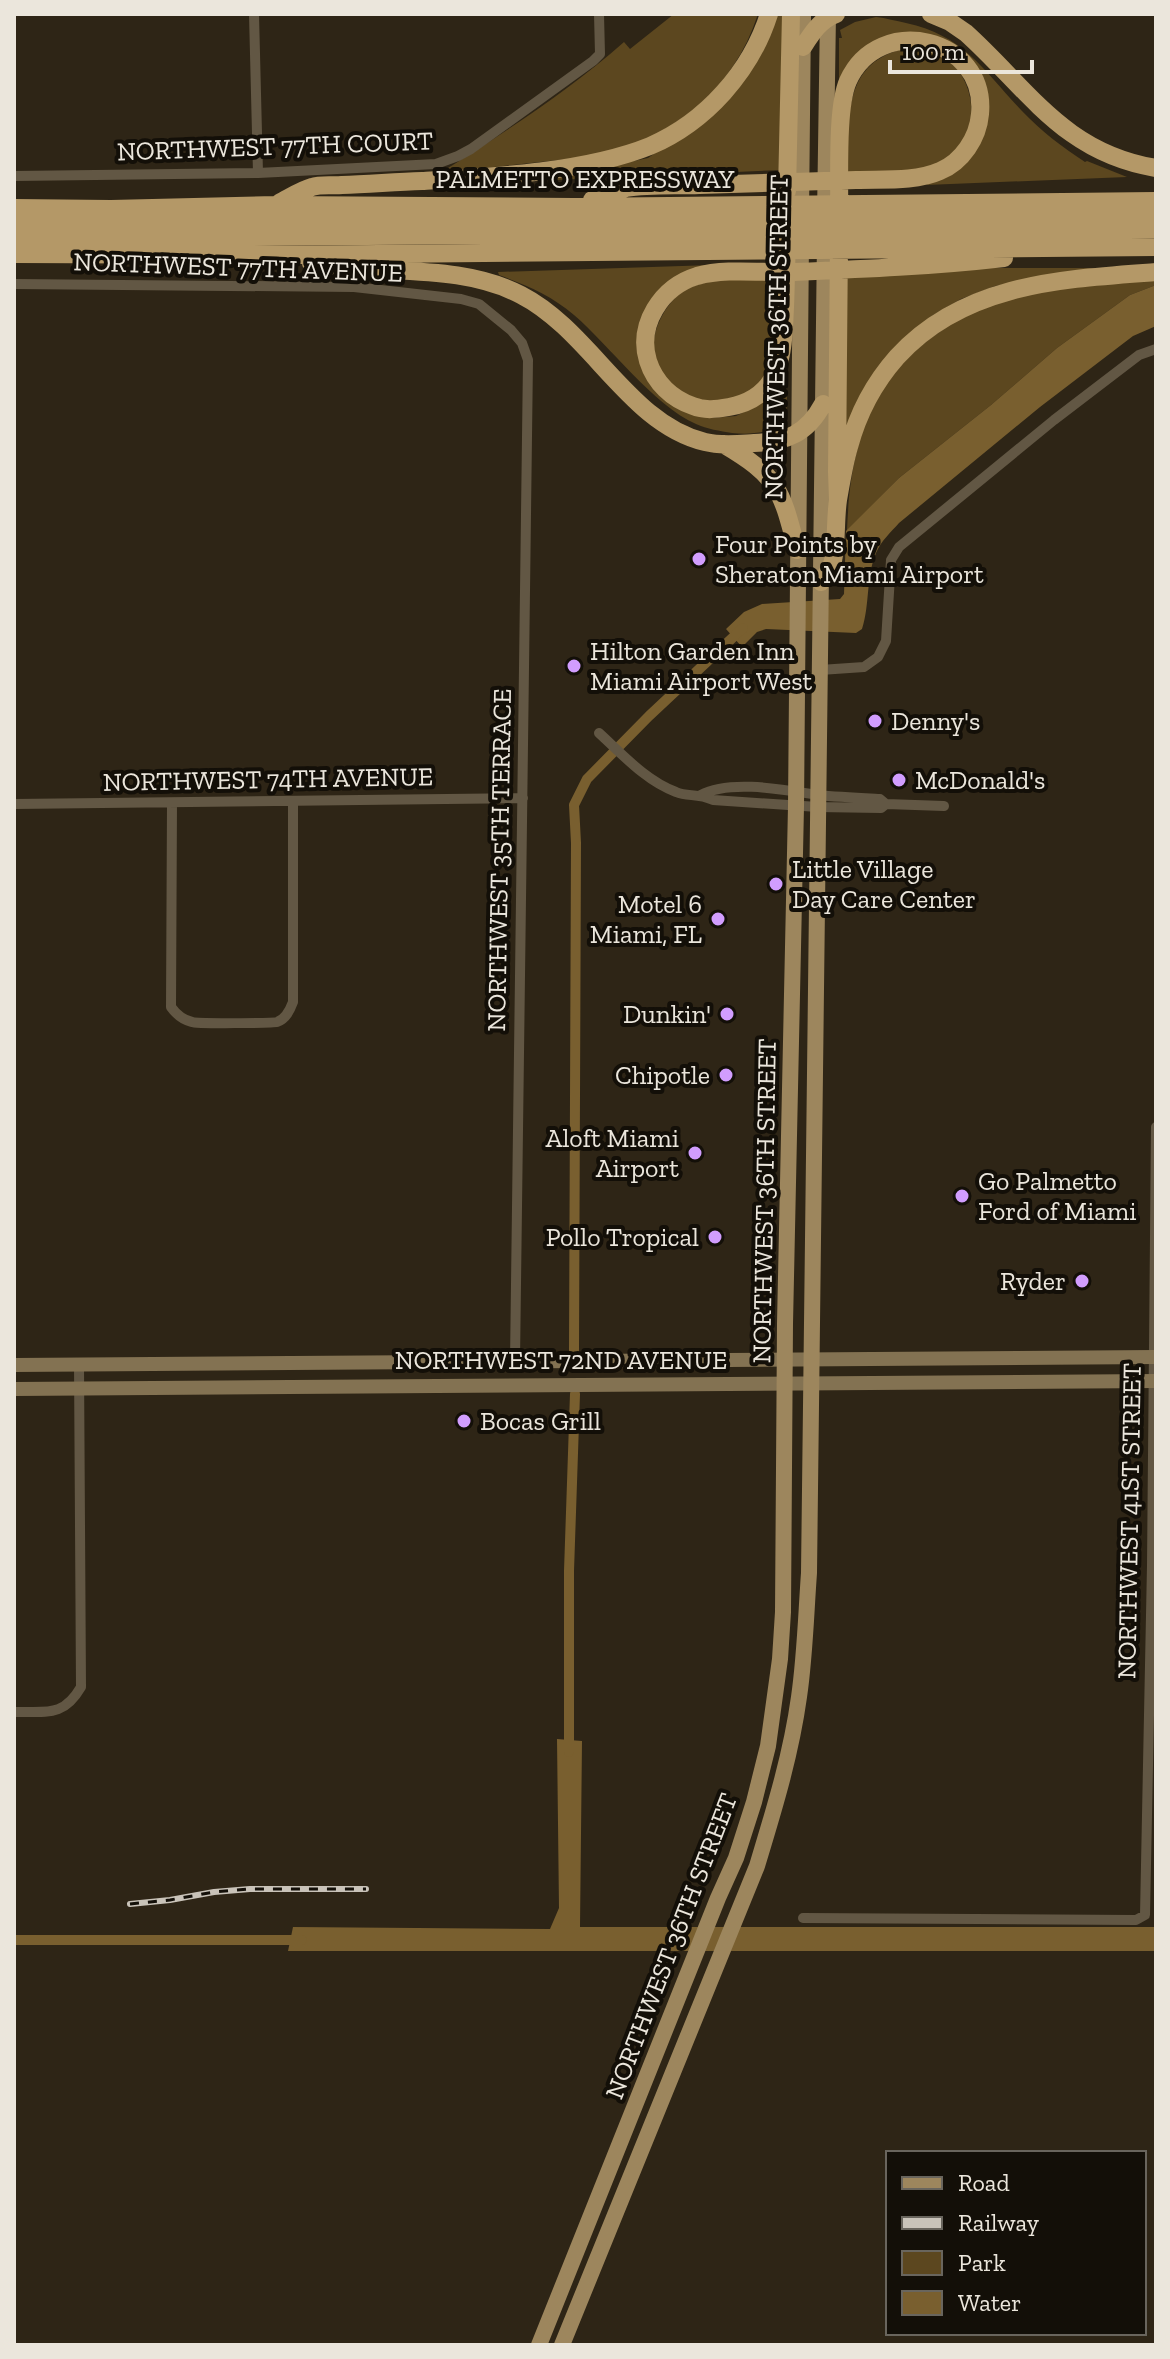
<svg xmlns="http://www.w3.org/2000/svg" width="1170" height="2359" font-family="'Zilla Slab',serif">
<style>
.green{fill:#5c471f}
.water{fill:#795f2f}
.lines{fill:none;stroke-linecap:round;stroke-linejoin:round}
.canal{stroke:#795f2f;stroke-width:10}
.street{stroke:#625744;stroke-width:10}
.secondary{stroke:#837252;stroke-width:14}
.primary{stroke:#9d865d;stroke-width:16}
.highway{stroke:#b49867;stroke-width:18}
.rail-casing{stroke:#c9c3b9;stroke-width:6}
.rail{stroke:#130f08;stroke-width:3;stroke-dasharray:9;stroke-linecap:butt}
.poi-dot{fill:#d19dfe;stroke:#130f08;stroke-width:3}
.labels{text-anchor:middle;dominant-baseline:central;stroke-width:8;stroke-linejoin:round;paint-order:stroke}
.street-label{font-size:26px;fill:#ebe6dc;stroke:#130f08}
.poi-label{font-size:26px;fill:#ebe6dc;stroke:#130f08;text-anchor:start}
</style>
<rect width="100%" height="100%" fill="#2e2516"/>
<path class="green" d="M674 14H758C733 91 675 136 597 156 582 159 564 159 549 161 512 165 476 169 440 173 504 133 567 92 624 42L630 49Z
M775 14H783L781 170 511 182 571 174 648 158 709 115Z
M876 17C886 18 896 21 906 23 965 36 983 70 1022 111 1041 131 1062 147 1085 162L1087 161 1127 177 926 185 954 172 986 93 915 33 839 86V38H842L840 30 855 22Z
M908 48C917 49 930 50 938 54 981 75 984 144 938 164 911 175 875 171 846 172 850 118 841 61 908 48Z
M712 265 663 287 646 374 713 418 736 416 756 406 774 391 787 368V418L783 421 784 424C767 433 751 435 732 433 720 431 707 429 696 424 653 405 610 346 574 315 551 295 526 285 499 275L498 272Z
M982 268H1095L995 286 961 299 933 315 905 339 844 430 845 275Z
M777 279C777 299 778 353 769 369 733 437 623 387 662 316 667 306 677 294 687 289 713 276 749 280 777 279Z
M1156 280V285L1130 295 1057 348 991 405 899 478 847 531C850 448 868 380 941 331 950 325 960 316 971 311 1026 287 1097 284 1156 280Z"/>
<path class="water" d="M1156 285V326L1133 336 1040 407 899 523C891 532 881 541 876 553 866 576 870 605 862 629L856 633 766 629 757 632 742 647 726 629 744 612 762 604 840 599 844 594 846 531 899 478 991 405 1057 348 1130 295Z
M557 1739 582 1741 580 1927H1156V1951H288L293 1927 550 1929 559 1908Z"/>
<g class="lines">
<path class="canal" d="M574 1351 576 843 574 805 587 779 649 716 743 628
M569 1752V1571L575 1394
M14 1940H302"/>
<path class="street" d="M254 14 258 173
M14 176 258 173 436 164 458 156 471 149 593 61 600 54 599 14
M14 284 354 287 461 299 479 304 511 330 522 343 528 360 515 1361
M820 670 864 667 878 657 886 641 891 560 899 547 1054 420 1139 355 1156 349
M599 733C622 754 646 781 676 792 688 797 697 793 713 800L818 807 881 808 886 804
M701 795C730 779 785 790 818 795 838 797 860 798 880 799L886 804 944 806
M172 803 171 1007C176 1014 183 1020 192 1022 197 1024 273 1023 277 1022 286 1019 290 1010 293 1002V802
M14 804 523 798
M14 1712C46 1711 63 1718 81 1687L79 1364
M803 1918 1136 1920 1145 1915 1152 1565 1156 1127"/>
<path class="secondary" d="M14 1365 1156 1357
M14 1389 1156 1381"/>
<path class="primary" d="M825 215 828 14
M801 216 803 14
M539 2345 718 1898 736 1858 754 1802 768 1746 780 1659 783 1612 785 1324 796 806 801 239
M562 2345 757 1866C774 1810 791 1755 799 1697 805 1656 806 1614 809 1573L825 239"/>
<path class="highway" d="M931 14 950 22 966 33C1029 90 1064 153 1156 168
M803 47C812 33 820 20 836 14
M787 191 791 14
M592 200C603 196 615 191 626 188 649 184 676 186 699 185 751 183 804 182 856 180 883 179 915 182 940 171 962 162 978 138 980 114 987 37 879 12 848 81 836 108 840 181 839 213
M279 203C289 198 301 190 312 187 321 184 333 186 342 185 369 184 395 182 422 181 491 177 586 172 650 146 706 122 751 71 769 14
M14 208 111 209 275 205 574 207 1156 201
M14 223 1156 216
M14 239 1156 229
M787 241C786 263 786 285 785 307 783 352 783 397 729 407 717 409 705 411 693 406 672 399 655 383 648 361 637 325 661 287 697 276 726 268 762 273 793 272 864 269 934 266 1004 258
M14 254 273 255 1156 247
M311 263C380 276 458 262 521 295 591 331 629 424 705 442 721 446 738 444 754 443 786 442 807 434 823 404
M723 444C779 477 781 489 797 550
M838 500 837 472 839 239
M821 582C825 576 831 569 833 561 837 542 835 520 838 500 841 483 844 464 849 447 858 413 874 383 897 357 964 283 1063 279 1156 272"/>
<defs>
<path id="rail" d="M130 1904 170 1900 214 1892 250 1889H366"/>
</defs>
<use href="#rail" class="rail-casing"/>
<use href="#rail" class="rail"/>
</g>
<g class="poi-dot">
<circle cx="699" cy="559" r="8"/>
<circle cx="574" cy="666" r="8"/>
<circle cx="875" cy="721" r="8"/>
<circle cx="899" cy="780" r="8"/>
<circle cx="776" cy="884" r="8"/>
<circle cx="718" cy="919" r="8"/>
<circle cx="727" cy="1014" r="8"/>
<circle cx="726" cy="1075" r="8"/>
<circle cx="695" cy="1153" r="8"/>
<circle cx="962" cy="1196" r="8"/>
<circle cx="715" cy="1237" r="8"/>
<circle cx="1082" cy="1281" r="8"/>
<circle cx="464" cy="1421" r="8"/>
</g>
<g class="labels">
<g class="street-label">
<text transform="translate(275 146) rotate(-2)">NORTHWEST 77TH COURT</text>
<text x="585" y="179">PALMETTO EXPRESSWAY</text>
<text transform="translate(238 267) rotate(2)">NORTHWEST 77TH AVENUE</text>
<text transform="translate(776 337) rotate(-89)">NORTHWEST 36TH STREET</text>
<text transform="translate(268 779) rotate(-1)">NORTHWEST 74TH AVENUE</text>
<text transform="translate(499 860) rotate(-89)">NORTHWEST 35TH TERRACE</text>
<text transform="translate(764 1201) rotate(-89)">NORTHWEST 36TH STREET</text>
<text x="561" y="1360">NORTHWEST 72ND AVENUE</text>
<text transform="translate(1129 1521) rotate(-89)">NORTHWEST 41ST STREET</text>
<text transform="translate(671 1946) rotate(-69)">NORTHWEST 36TH STREET</text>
</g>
<g class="poi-label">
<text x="715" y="544">Four Points by<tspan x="715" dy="30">Sheraton Miami Airport</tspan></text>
<text x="590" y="651">Hilton Garden Inn<tspan x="590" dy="30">Miami Airport West</tspan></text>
<text x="891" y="721">Denny's</text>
<text x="915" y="780">McDonald's</text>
<text x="792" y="869">Little Village<tspan x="792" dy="30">Day Care Center</tspan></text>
<text x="702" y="904" text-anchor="end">Motel 6<tspan x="702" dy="30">Miami, FL</tspan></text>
<text x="711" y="1014" text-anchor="end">Dunkin'</text>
<text x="710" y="1075" text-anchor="end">Chipotle</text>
<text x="679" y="1138" text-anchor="end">Aloft Miami<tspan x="679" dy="30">Airport</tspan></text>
<text x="978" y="1181">Go Palmetto<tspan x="978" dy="30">Ford of Miami</tspan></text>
<text x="699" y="1237" text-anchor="end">Pollo Tropical</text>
<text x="1066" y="1281" text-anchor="end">Ryder</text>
<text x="480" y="1421">Bocas Grill</text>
</g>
</g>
<rect width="1170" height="2359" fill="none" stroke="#ebe6dc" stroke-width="32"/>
<rect x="886" y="2151" width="260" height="184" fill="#130f08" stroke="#69655d" stroke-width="2"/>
<rect x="902" y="2177" width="40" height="12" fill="#9d865d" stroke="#69655d" stroke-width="2"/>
<text x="958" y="2191" font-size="24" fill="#ebe6dc">Road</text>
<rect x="902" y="2217" width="40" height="12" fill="#c9c3b9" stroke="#69655d" stroke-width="2"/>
<text x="958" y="2231" font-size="24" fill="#ebe6dc">Railway</text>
<rect x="902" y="2251" width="40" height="24" fill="#5c471f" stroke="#69655d" stroke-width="2"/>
<text x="958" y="2271" font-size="24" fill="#ebe6dc">Park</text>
<rect x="902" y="2291" width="40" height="24" fill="#795f2f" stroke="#69655d" stroke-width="2"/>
<text x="958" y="2311" font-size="24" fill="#ebe6dc">Water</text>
<path d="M890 60v12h142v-12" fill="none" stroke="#ebe6dc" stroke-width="4"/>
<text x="902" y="60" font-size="24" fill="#ebe6dc" stroke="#130f08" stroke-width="6" paint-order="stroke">100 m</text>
</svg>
